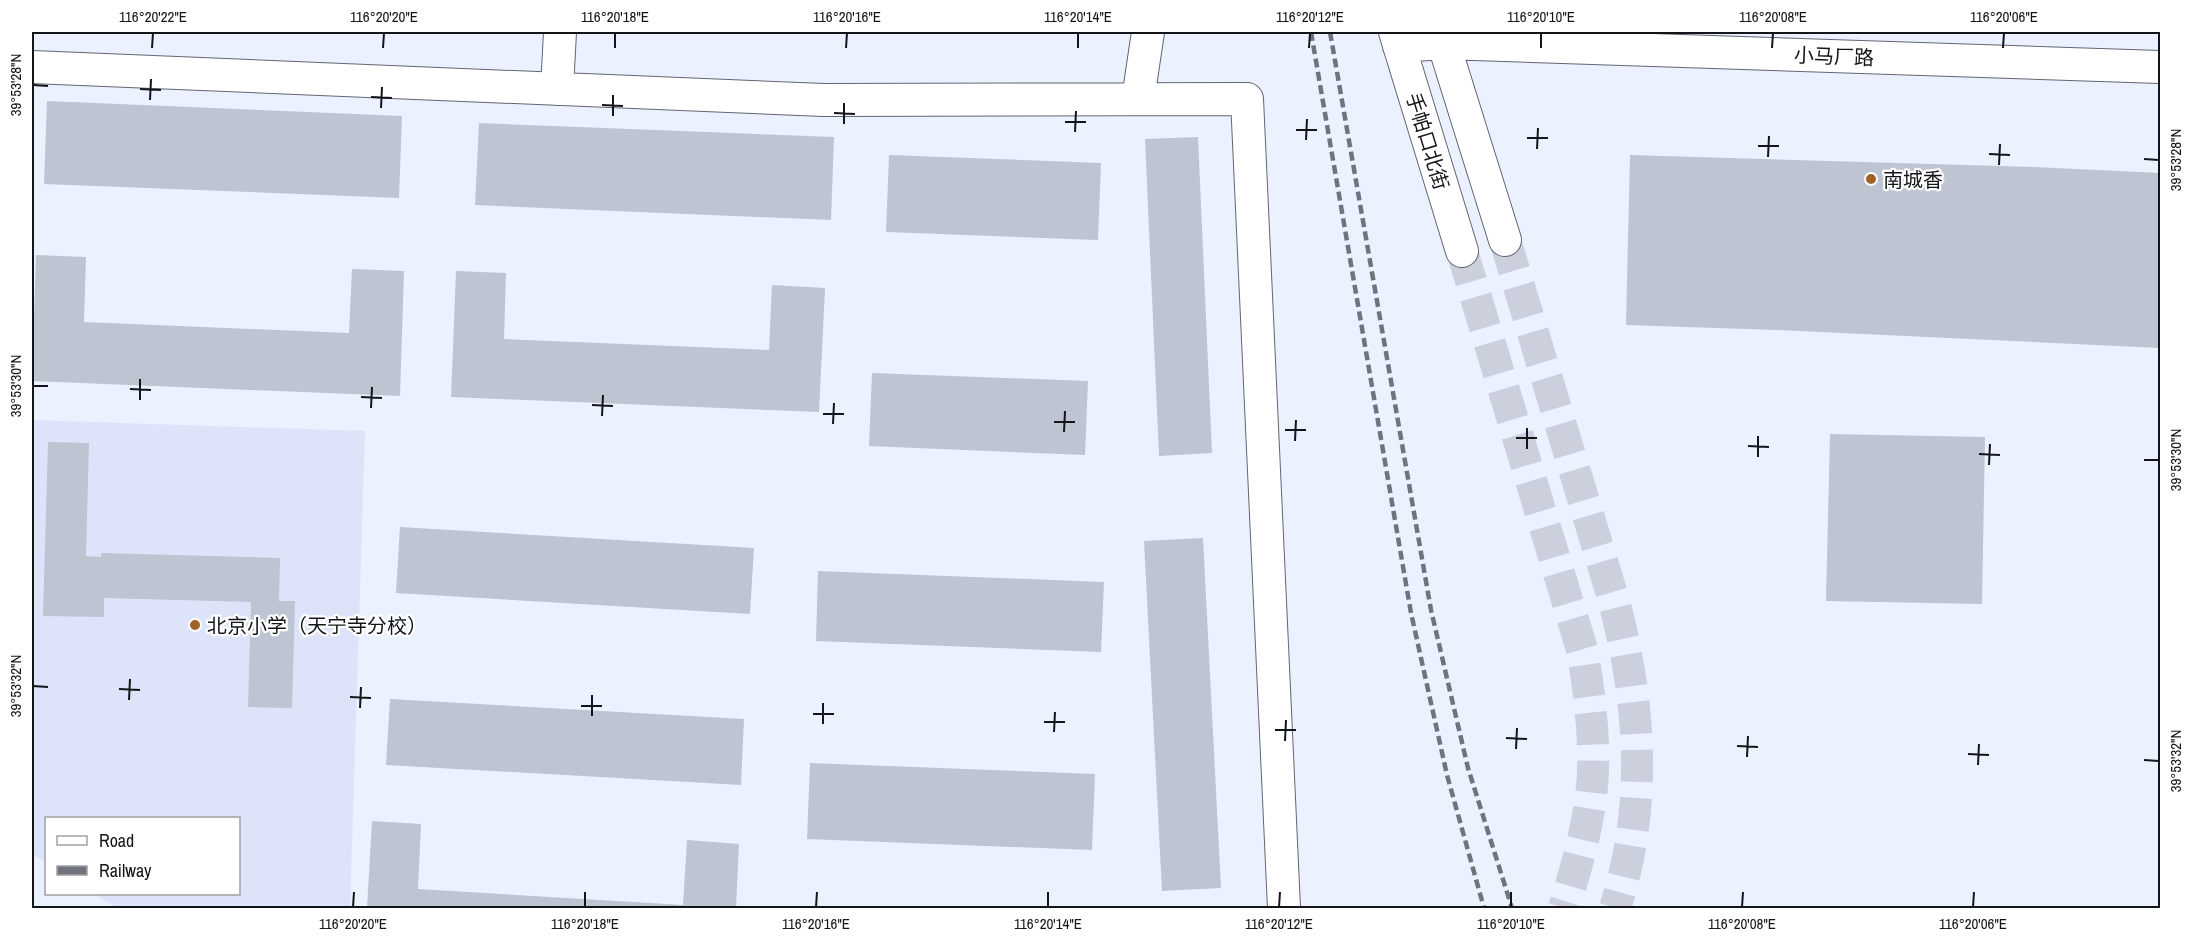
<svg xmlns="http://www.w3.org/2000/svg" width="2192" height="940" font-family="'Archivo Narrow','Noto Sans SC',sans-serif">
<style>
.built{fill:#dde4f9}
.building{fill:#bec4d1}
.lines{fill:none;stroke-linecap:round;stroke-linejoin:round}
.minor-tunnel{stroke:#cbd0dc;stroke-width:32;stroke-dasharray:32 16;stroke-linecap:butt}
.minor-casing{stroke:#626672;stroke-width:34}
.minor{stroke:#fff;stroke-width:32}
.rail{stroke:#70737c;stroke-width:4.5;stroke-dasharray:9 4.5;stroke-linecap:butt}
.ticks{fill:none;stroke:#131519;stroke-width:2}
.poi-dot{fill:#9f6128;stroke:#fff;stroke-width:2}
.labels{text-anchor:middle;dominant-baseline:central;stroke-width:4.5;stroke-linejoin:round;paint-order:stroke}
.street-label{font-size:20px;fill:#131519;stroke:#fff}
.poi-label{font-size:20px;fill:#131519;stroke:#fff;text-anchor:start}
.neatline{fill:none;stroke:#131519;stroke-width:2}
.ticks-label{font-size:15px;text-anchor:middle;fill:#131519}
</style>
<rect width="100%" height="100%" fill="#ebf1ff"/>
<path class="built" d="M32 420 365 431 350 908H117L94 894H238V818H46V863L32 853Z"/>
<path class="building" d="M47 101 402 116 399 198 44 184Z
M479 123 834 137 831 220 475 205Z
M1198 137 1212 453 1159 456 1145 139Z
M889 155 1101 163 1098 240 886 232Z
M1630 155 2034 167 2160 173V348L1777 330 1626 325Z
M36 255 86 257 84 322 349 333 352 269 404 271 400 396 32 381Z
M456 271 506 273 504 339 769 350 772 285 825 288 819 412 451 397Z
M872 373 1088 381 1085 455 869 446Z
M1830 434 1985 437 1982 604 1826 601Z
M48 442 89 443 86 556 101 557V553L280 558 279 601H295L292 708 248 707 251 602 104 598V617L43 616Z
M400 527 754 548 750 614 396 593Z
M1203 538 1221 888 1162 891 1144 541Z
M818 571 1104 582 1101 652 816 641Z
M390 699 744 719 741 785 386 765Z
M810 763 1095 774 1092 850 807 839Z
M372 821 421 824 418 889 683 905 687 840 739 844 736 908H367Z"/>
<g class="lines">
<path class="minor-tunnel" d="M1505 240 1614 601C1641 705 1648 805 1615 908
M1462 251 1583 653C1590 700 1597 749 1591 796 1586 835 1575 872 1564 908"/>
<defs>
<path id="minor" d="M1395 32 1462 251
M1440 32 1505 240
M1399 46 1444 43 2160 67
M32 67 824 100 1247 99 1284 908
M557 89 560 32
M1138 99 1148 32"/>
</defs>
<use href="#minor" class="minor-casing"/>
<use href="#minor" class="minor"/>
<path class="rail" d="M1311 32 1411 613 1447 775 1484 908
M1330 32 1431 610 1468 768 1512 908"/>
</g>
<path class="ticks" d="M152 48 153 33M383 48 384 33M615 48V33M846 48 847 33M1078 48V33M1309 48 1310 33M1541 48V33M1772 48 1773 33M2003 48 2004 33M33 85 48 86M140 89 161 90M371 97 392 98M150 100 151 79M602 105 623 106M381 108 382 87M834 113 855 114M613 116V95M1065 122H1086M844 124V103M1296 130H1317M1075 132 1076 111M1527 138H1548M1306 140 1307 119M1758 146H1779M1537 149 1538 128M1989 154 2010 155M1768 157 1769 136M2144 159 2159 160M1999 165 2000 144M33 386H48M130 389 151 390M361 397 382 398M140 400V379M592 405 613 406M371 408 372 387M823 414H844M602 416 603 395M1054 422H1075M833 424 834 403M1285 430H1306M1064 432 1065 411M1516 438H1537M1295 441 1296 420M1748 446 1769 447M1527 449V428M1979 454 2000 455M1758 457V436M2144 460H2159M1989 465 1990 444M33 686 48 687M119 689 140 690M350 697 371 698M129 700 130 679M581 706H602M360 708 361 687M813 714H834M592 716V695M1044 722H1065M823 724V703M1275 730H1296M1054 732 1055 712M1506 738 1527 739M1285 741 1286 720M1737 746 1758 747M1516 749 1517 728M1968 754 1989 755M1747 757 1748 736M2144 760 2159 761M1978 765 1979 744M353 907 354 892M585 907V892M816 907 817 892M1048 907V892M1279 907 1280 892M1511 907V892M1742 907 1743 892M1973 907 1974 892"/>
<g class="poi-dot">
<circle cx="1871" cy="179" r="6"/>
<circle cx="195" cy="625" r="6"/>
</g>
<g class="labels">
<g class="street-label">
<text transform="translate(1834 56) rotate(2)">小马厂路</text>
<text transform="translate(1428 141) rotate(73)">手帕口北街</text>
</g>
<g class="poi-label">
<text x="1883" y="179">南城香</text>
<text x="207" y="625">北京小学（天宁寺分校）</text>
</g>
</g>
<rect width="2192" height="940" fill="none" stroke="#ffffff" stroke-width="66"/>
<rect x="45" y="817" width="195" height="78" fill="#ffffff" stroke="#a1a1a3" stroke-width="1.5"/>
<rect x="57" y="836" width="30" height="9" fill="#ffffff" stroke="#a1a1a3" stroke-width="1.5"/>
<text x="99" y="847" font-size="18" fill="#131519">Road</text>
<rect x="57" y="866" width="30" height="9" fill="#70737c" stroke="#a1a1a3" stroke-width="1.5"/>
<text x="99" y="877" font-size="18" fill="#131519">Railway</text>
<rect x="33" y="33" width="2126" height="874" class="neatline"/>
<g class="ticks-label">
<text x="153" y="22">116°20'22"E</text>
<text x="384" y="22">116°20'20"E</text>
<text x="615" y="22">116°20'18"E</text>
<text x="847" y="22">116°20'16"E</text>
<text x="1078" y="22">116°20'14"E</text>
<text x="1310" y="22">116°20'12"E</text>
<text x="1541" y="22">116°20'10"E</text>
<text x="1773" y="22">116°20'08"E</text>
<text x="2004" y="22">116°20'06"E</text>
<text transform="translate(16 85) rotate(-90)" y="5">39°53'28"N</text>
<text transform="translate(2176 160) rotate(-90)" y="5">39°53'28"N</text>
<text transform="translate(16 386) rotate(-90)" y="5">39°53'30"N</text>
<text transform="translate(2176 460) rotate(-90)" y="5">39°53'30"N</text>
<text transform="translate(16 686) rotate(-90)" y="5">39°53'32"N</text>
<text transform="translate(2176 761) rotate(-90)" y="5">39°53'32"N</text>
<text x="353" y="929">116°20'20"E</text>
<text x="585" y="929">116°20'18"E</text>
<text x="816" y="929">116°20'16"E</text>
<text x="1048" y="929">116°20'14"E</text>
<text x="1279" y="929">116°20'12"E</text>
<text x="1511" y="929">116°20'10"E</text>
<text x="1742" y="929">116°20'08"E</text>
<text x="1973" y="929">116°20'06"E</text>
</g>
</svg>
